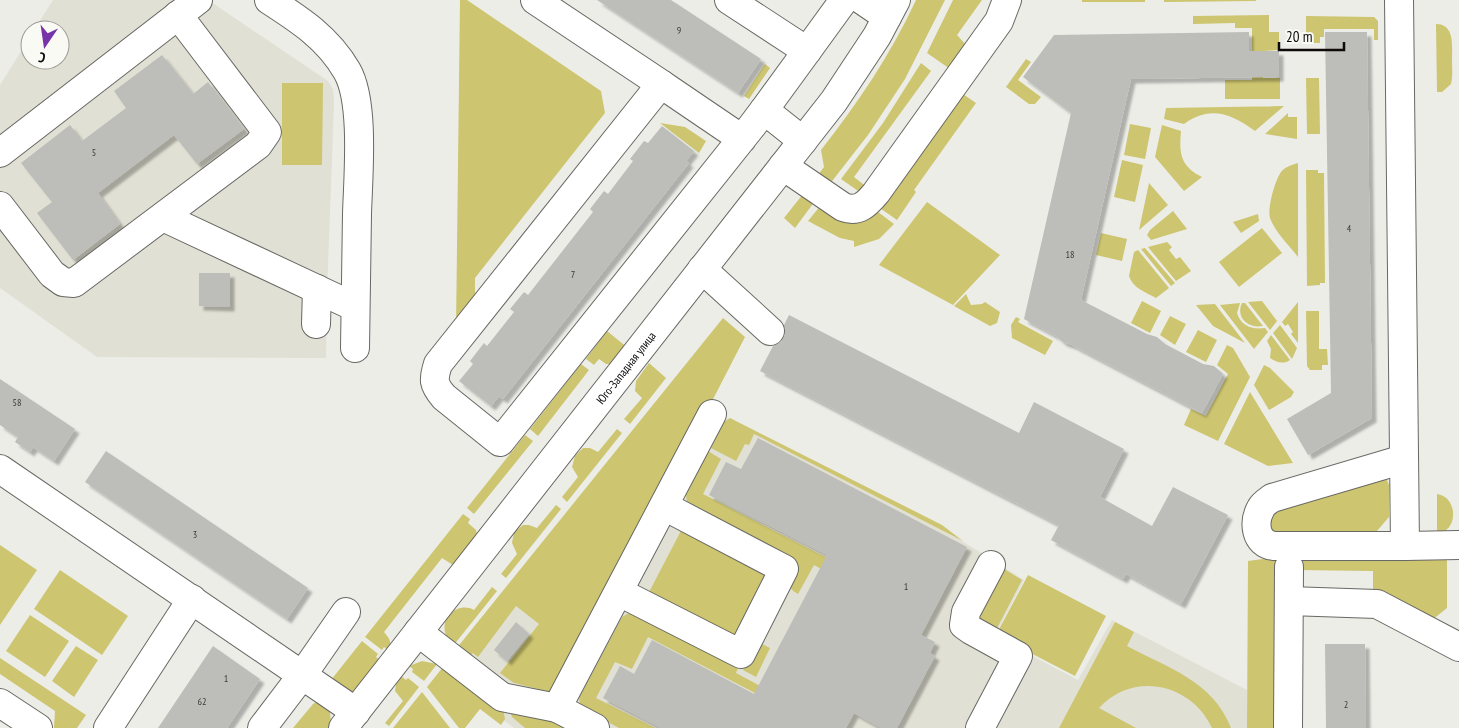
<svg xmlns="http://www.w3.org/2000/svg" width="1459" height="728" font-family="'PT Sans Narrow',sans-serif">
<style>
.built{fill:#e1e0d4}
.green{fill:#cdc56f}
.building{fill:#bdbdb9;filter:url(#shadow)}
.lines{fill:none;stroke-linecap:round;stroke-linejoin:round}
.minor-casing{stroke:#686864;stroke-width:30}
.minor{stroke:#fff;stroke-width:28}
.labels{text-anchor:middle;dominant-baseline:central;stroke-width:4;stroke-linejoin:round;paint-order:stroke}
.number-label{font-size:10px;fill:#383836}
.street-label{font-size:12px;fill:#0c0b0a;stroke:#fafaf5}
</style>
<defs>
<filter id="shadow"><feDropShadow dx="4.5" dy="4.5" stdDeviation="1" flood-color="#0004"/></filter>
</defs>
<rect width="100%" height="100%" fill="#edede8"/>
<path class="built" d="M53 0H208L328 81 333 89 334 102 327 294 326 358 97 357 0 288V85L30 37V60H60V30H34Z
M710 409 940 527 1024 580 995 636 1078 680 1112 620 1247 690V728H514L451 679 516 597Z"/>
<path class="green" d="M460 0H467L601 91 605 113 475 278V305L456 328Z
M916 0H945L905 79 868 135 829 185 817 176 824 167 821 150C858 103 891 54 916 0Z
M953 0H982L957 35 968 47 953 71 927 53Z
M1082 0H1145V2H1082Z
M1164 0H1256V1L1164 2Z
M1269 15V32H1279V50L1263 51V78H1280V99H1225V80H1252V28H1235V23L1193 24V16Z
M1306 16 1374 17 1378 21V40H1374V29H1324V37H1320V43H1306Z
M1436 24C1455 24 1452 46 1452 59 1452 68 1453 76 1451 84L1442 92H1437Z
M1026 59 1031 62 1018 80 1041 97 1035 104H1029L1006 87Z
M921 63 931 71 854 177 868 188 861 193 841 179 883 123Z
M765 64 770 68 749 99 744 96Z
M1319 78 1320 134H1307L1306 78Z
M282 83H323L322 165H282Z
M960 92 976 103 914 190 916 192 897 220 877 206Z
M1284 106 1255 131C1231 114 1211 105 1184 124L1164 119 1166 108Z
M1288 113V117H1297V139L1265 134Z
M660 123 685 127 706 141 699 153Z
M1130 124 1151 128 1145 159 1124 155Z
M1162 125 1181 131C1179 153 1180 166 1202 177L1184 191 1155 157Z
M1122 160 1143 165 1135 202 1114 197Z
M1298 163V257C1289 245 1275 232 1270 218 1267 209 1275 180 1281 172 1285 167 1291 165 1298 163Z
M1306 170H1318V173H1324L1325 283H1320V285L1307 286Z
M1149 183 1168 205 1139 230Z
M803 194 815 201 795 228 784 218Z
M927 202 1000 255 953 305 879 265Z
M821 205 874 209 894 224 879 239 854 247V241L840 238 808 221Z
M1173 211 1187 229 1151 240 1147 235 1150 230Z
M1258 214 1259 221 1241 233 1233 222Z
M1262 228 1282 253 1239 287 1219 262Z
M1101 233 1127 239 1122 261 1096 255Z
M1167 242 1172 247 1169 250 1176 259 1180 257 1191 271 1176 281 1148 247Z
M1145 248 1175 283 1171 286 1141 249Z
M1138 250 1169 288 1156 298C1145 292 1133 288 1129 276L1134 252Z
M966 294 971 305 982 304 985 302 1000 312 997 323 990 326 954 306Z
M1142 301 1161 311 1150 333 1131 323Z
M1262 301 1277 321 1270 330 1248 302Z
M1298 302V343L1291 334 1293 332 1288 324 1285 326 1282 322Z
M1240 303 1237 313C1241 326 1252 330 1265 328L1268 332 1254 349 1220 305Z
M1242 303H1245L1263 326C1249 329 1235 318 1242 303Z
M1215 304 1245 343 1213 326 1196 305Z
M1306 311H1319V349H1327L1328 365H1322V370H1310L1307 366Z
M1170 316 1186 324 1175 345 1160 335Z
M1016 317 1020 319 1018 322 1053 341 1045 355 1012 338 1011 325Z
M723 318 745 337 637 547 558 694 514 683 500 673 539 624 516 606 478 657 473 653 468 659 456 649Z
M1280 325 1297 348 1292 359 1273 333Z
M1198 330 1217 340 1206 362 1186 352Z
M607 331 628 348 612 364H606L599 359 594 365 586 359Z
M1271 335 1290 360C1283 365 1276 362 1270 358L1271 349 1267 341Z
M1227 345 1233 348 1250 377 1218 441 1184 425 1191 409 1206 416 1228 374 1217 365Z
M649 363 666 378 630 424 624 419 642 398 635 391 636 381Z
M581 364 589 370 538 436 530 429Z
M1264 365 1270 368 1294 392 1291 397 1269 410 1254 385Z
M1250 392 1293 463 1268 466 1224 444Z
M730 418 942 525 963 541 754 434 749 445 745 444 736 461 711 448 724 422Z
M617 429 622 433 567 502 562 497 578 477 572 467 575 456 583 448H590L598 452Z
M525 435 533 441 474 514 467 508Z
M708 451 721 459 703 494 866 578 860 590 814 565 798 594C781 584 792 576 797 562L690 506 687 503 686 495Z
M1381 477 1387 480 1389 485V517L1377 531 1384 538 1278 541 1261 530 1267 509Z
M1437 494C1459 497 1458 533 1437 533Z
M556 505 561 509 506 578 501 574 517 554 512 543 514 532 523 525H529L537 528Z
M463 514 470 519 468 523 476 530 478 539 459 565H453L442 558 384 632C390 639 392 643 390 652L384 647 382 650 365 637Z
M684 525 762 565 769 580 734 638 647 596Z
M0 545 37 570 0 625Z
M1295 552 1444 556 1447 561V608L1432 620 1373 589V571L1295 570Z
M1278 557 1279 728H1247L1248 561Z
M1001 567 1022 580 994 634 980 627 976 615Z
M60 570 128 616 102 655 34 609Z
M1028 575 1106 616 1075 676 996 635Z
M492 587 497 591 453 646C450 642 446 637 445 632 441 615 460 602 474 610Z
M631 612 739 665 736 673 799 707 795 714 648 637 632 669 615 662 596 698 655 728H619L584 709 580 705 579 698 622 617Z
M30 615 69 641 45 677 6 651Z
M1115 622 1134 632 1127 646C1168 668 1213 681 1231 728H1212C1191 683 1133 671 1099 708L1136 728H1059Z
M362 641 378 654 376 657 382 662 357 691 348 693 331 680Z
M758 642 770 648 756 677 743 670Z
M76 646 98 660 74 697 52 681Z
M0 658 86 715 77 728H54L55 711 0 674Z
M422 661 437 664 424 681 412 672 413 669 409 666Z
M443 667 503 708 505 719 501 725 480 709 465 728H459L427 687Z
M400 675 406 680 408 678 419 687 389 726 385 723 403 701 395 691 396 684Z
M422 692 450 728H393Z
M318 701 330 712 331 722 328 728H293L313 704Z
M509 710 581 728H525L512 717Z"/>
<path class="building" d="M597 0H671L761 59 738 93Z
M1249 32V51H1279V77L1131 79 1081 300 1147 334 1157 337 1165 344 1203 364 1214 366 1223 374 1202 413 1072 345 1063 342 1056 336 1024 319 1071 113 1023 77 1054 35Z
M1325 32H1367L1372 418 1308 455 1287 419 1331 393Z
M162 55 193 94 208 82 244 129 197 164 174 135 98 193 120 224 73 260 37 213 52 202 21 163 70 125 82 141 126 108 114 91Z
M662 126 694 151 686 161 689 163 503 399 499 396 491 406 459 381 473 364 470 361 484 343 487 346 514 312 510 309 524 292 528 295 593 212 590 209 604 191 608 194 633 161 630 159 644 141 648 143Z
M199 273H230V307L199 306Z
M789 315 1019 433 1034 402 1124 449 1100 497 1152 526 1173 487 1228 515 1181 604 1126 574 1123 579 1051 540 1059 525 760 371 773 346 781 342 785 335 784 325Z
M0 379 75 429 54 461 33 447 30 452 15 442 18 437 0 425Z
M758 438 967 547 921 635 935 642 930 653 935 656 897 728H881L854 713 846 728H661L603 698 620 666 634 674 652 640 754 694 827 555 709 495 726 462 741 469Z
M106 451 308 588 287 619 85 482Z
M516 622 529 634 507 661 494 650Z
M1325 644H1365L1366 728H1326Z
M213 646 260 679 227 728H158Z"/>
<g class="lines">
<defs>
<g id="minor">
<path d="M269 0C300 20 328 38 347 71 365 102 358 178 357 214 356 259 356 303 355 348"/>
<path d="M535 0 661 84"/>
<path d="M729 0 807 51 764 110"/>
<path d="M862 0 887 17"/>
<path d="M1399 0 1405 546 1459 545"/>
<path d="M807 51 844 0"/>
<path d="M742 139 661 84 438 364C433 380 433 384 444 397L500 442 752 126 764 110 803 141"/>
<path d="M0 153 198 0"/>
<path d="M783 166 843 207C858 213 867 204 876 193L999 21 1007 0"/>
<path d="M0 206 52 274 63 282 74 283 258 145 267 132 178 15"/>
<path d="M163 217 355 307"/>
<path d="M702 269 770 331"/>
<path d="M316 324 317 289"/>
<path d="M1404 459 1272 498C1268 501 1263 504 1261 508 1253 522 1255 544 1274 546H1405"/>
<path d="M0 469 356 712"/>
<path d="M619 592 741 654 784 569 664 506"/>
<path d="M1289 601 1377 604 1459 647"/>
<path d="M418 632 502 697 557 708"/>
<path d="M0 703 38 728"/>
<path d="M108 728 192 599"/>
<path d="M262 728 303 674 346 612"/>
<path id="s1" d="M343 728 834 101 877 36 896 0"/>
<path d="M595 728 557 708 712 414"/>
<path d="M980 728 1018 656 971 630 964 625 966 612 991 565"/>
<path d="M1288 728 1289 567"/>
</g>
</defs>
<use href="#minor" class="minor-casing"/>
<use href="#minor" class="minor"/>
</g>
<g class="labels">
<g class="number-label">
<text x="679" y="30">9</text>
<text x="94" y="152">5</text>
<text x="1349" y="228">4</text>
<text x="1070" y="254">18</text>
<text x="573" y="274">7</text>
<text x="17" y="402">58</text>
<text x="195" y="534">3</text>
<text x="906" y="586">1</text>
<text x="226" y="678">1</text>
<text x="202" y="701">62</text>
<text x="1346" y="704">2</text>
</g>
<g class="street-label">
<text stroke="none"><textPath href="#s1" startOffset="458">Юго-Западная улица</textPath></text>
</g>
</g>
<g transform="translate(45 45) rotate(193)"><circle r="24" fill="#fafaf5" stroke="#9b9a97"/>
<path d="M0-4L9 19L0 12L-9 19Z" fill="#7634a8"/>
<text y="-8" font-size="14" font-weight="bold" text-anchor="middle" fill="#0c0b0a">С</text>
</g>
<path d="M1279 42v8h65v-8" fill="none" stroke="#0c0b0a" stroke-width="2.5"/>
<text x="1286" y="42" font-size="15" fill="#0c0b0a" stroke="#fafaf5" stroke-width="4" paint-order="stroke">20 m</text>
</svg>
